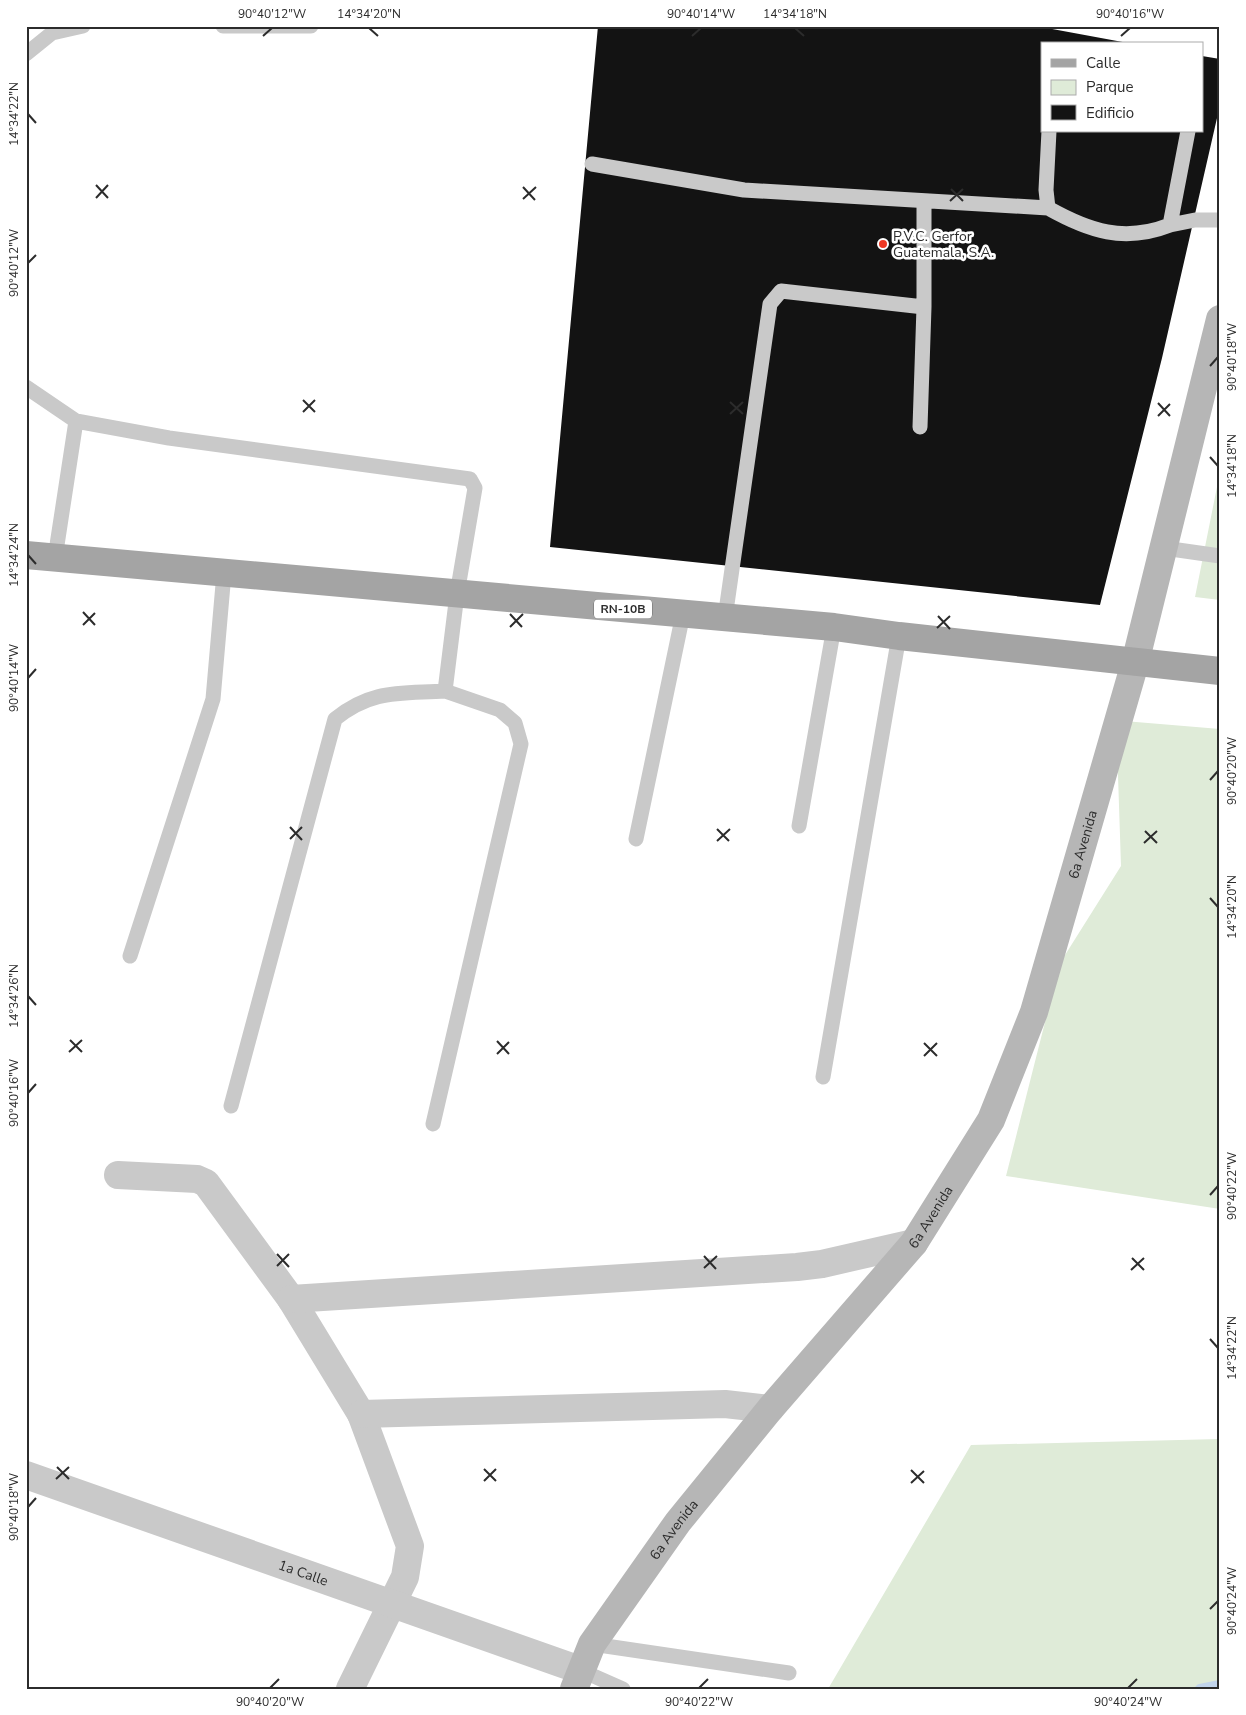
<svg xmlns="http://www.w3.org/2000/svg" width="1246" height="1715" font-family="'Nunito Sans',sans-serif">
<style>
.green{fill:#dfebd8}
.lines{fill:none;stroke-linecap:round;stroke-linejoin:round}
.stream{stroke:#c2d5ec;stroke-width:10}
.building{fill:#131313}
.lane{stroke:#c9c9c9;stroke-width:15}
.street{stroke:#c9c9c9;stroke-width:28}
.secondary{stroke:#b6b6b6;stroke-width:28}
.primary{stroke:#a4a4a4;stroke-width:28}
.ticks{fill:none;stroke:#2c2c2c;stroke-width:2}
.poi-dot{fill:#ee3722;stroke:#fff;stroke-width:2}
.labels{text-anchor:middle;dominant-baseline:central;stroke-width:5;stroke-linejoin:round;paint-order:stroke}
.shield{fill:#fff;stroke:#6b6b6b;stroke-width:1}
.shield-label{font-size:12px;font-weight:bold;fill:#2c2c2c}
.poi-label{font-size:14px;fill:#2c2c2c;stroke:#fff;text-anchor:start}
.street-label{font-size:14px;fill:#2c2c2c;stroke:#fff}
.neatline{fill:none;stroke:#2c2c2c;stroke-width:2}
.ticks-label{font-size:12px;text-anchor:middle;fill:#2c2c2c}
</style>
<rect width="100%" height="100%" fill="#fff"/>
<path class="green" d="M1220 472V600L1195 597Z
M1124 721 1220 729V1209L1006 1176 1060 963 1121 866 1117 745Z
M1220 1439V1689H828L971 1445Z"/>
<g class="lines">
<path class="stream" d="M1200 1689 1220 1685"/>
</g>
<path class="building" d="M598 26H1036L1128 43 1042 44V131H1202V56L1220 59V105L1162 358 1100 605 550 547Z"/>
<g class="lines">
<path class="lane" d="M223 26H311
M26 54 52 33 83 26
M1049 131 1046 190 1048 208C1089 231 1124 243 1170 225
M1188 131 1170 225 1195 220H1220
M592 164 744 190 1048 208
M26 387 76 421 169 438 470 479 475 488 457 594 445 691C400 694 372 689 335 719L231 1106
M920 427 924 307
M1164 548 1220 556
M55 558 76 421
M725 618 770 304 781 291 924 307V201
M799 826 834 627
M636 839 683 614
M130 956 213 699 224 573
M823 1077 899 636
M433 1124 521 744 515 723 500 710 445 691
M592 1644 789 1673
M580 1670 623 1689"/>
<g class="street">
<path d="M118 1175 197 1179 206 1183 291 1299 361 1414 410 1546 405 1577 350 1689"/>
<path d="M291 1299 797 1267 822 1264 914 1243"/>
<path d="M361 1414 725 1404 770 1409"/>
<path id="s1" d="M26 1475 580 1670"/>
</g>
<path class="secondary" id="s2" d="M574 1689 592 1644 678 1522 770 1409 914 1243 991 1120 1034 1012 1135 663 1220 319"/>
<path class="primary" d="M26 555 834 627 899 636 1220 671"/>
</g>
<path class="ticks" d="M369 28 378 36M795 28 804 36M263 36 272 28M692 36 701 28M1121 36 1130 28M28 114 36 123M96 185 108 198M523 187 535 200M951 189 963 201M96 198 108 185M523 199 536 187M950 201 963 189M28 263 36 255M1210 366 1218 357M303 400 315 412M730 402 743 414M1158 403 1170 416M303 412 315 400M730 414 743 402M1158 416 1170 404M1210 457 1218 466M28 555 36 564M83 612 95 625M510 614 522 627M938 616 950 629M83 625 95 613M510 627 523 614M937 628 950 616M28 678 36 669M1210 780 1218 771M290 827 302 840M717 829 729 841M1145 831 1157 843M290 839 302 827M717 841 730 829M1144 843 1157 831M1210 898 1218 907M28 996 36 1005M70 1040 82 1052M497 1041 509 1054M924 1043 937 1056M69 1052 82 1040M497 1054 509 1042M924 1056 937 1043M28 1093 36 1084M1210 1195 1218 1186M277 1254 289 1267M704 1256 716 1269M1132 1258 1144 1270M277 1266 289 1254M704 1268 717 1256M1131 1270 1144 1258M1210 1339 1218 1348M57 1467 69 1479M484 1469 496 1481M911 1470 924 1483M56 1479 69 1467M484 1481 496 1469M911 1483 924 1471M28 1507 36 1498M1210 1609 1218 1601M270 1688 279 1679M699 1688 708 1679M1128 1688 1137 1679"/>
<circle class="poi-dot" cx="883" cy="244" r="5"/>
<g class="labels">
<rect class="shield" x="594" y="599.5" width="58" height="19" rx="4"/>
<g class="shield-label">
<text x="623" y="609">RN-10B</text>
</g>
<g class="poi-label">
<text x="893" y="236">P.V.C. Gerfor<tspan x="893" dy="16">Guatemala, S.A.</tspan></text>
</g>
<g class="street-label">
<text stroke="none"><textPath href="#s2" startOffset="999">6a Avenida</textPath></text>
<text stroke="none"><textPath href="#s2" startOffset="594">6a Avenida</textPath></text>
<text stroke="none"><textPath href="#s2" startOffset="189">6a Avenida</textPath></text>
<text stroke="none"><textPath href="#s1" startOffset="294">1a Calle</textPath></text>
</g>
</g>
<rect width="1246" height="1715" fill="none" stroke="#ffffff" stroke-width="55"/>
<rect x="1041" y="42" width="162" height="90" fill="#ffffff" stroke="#ababab"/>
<rect x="1051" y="59" width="25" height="8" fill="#a4a4a4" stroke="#ababab"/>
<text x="1086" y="68" font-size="15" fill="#2c2c2c">Calle</text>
<rect x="1051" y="80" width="25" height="15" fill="#dfebd8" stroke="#ababab"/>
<text x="1086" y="92" font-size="15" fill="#2c2c2c">Parque</text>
<rect x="1051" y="105" width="25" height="15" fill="#131313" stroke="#ababab"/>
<text x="1086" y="118" font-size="15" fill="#2c2c2c">Edificio</text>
<rect x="28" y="28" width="1190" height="1660" class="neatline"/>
<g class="ticks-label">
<text x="272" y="18">90°40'12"W</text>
<text x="369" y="18">14°34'20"N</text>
<text x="701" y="18">90°40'14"W</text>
<text x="795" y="18">14°34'18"N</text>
<text x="1130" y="18">90°40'16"W</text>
<text transform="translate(14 114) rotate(-90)" y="4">14°34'22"N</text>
<text transform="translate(14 263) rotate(-90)" y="4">90°40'12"W</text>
<text transform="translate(1232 357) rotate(-90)" y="4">90°40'18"W</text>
<text transform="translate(1232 466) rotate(-90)" y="4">14°34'18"N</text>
<text transform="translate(14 555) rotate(-90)" y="4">14°34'24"N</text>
<text transform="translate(14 678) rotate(-90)" y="4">90°40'14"W</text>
<text transform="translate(1232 771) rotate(-90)" y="4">90°40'20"W</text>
<text transform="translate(1232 907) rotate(-90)" y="4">14°34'20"N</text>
<text transform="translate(14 996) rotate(-90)" y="4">14°34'26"N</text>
<text transform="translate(14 1093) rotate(-90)" y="4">90°40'16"W</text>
<text transform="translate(1232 1186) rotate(-90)" y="4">90°40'22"W</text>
<text transform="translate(1232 1348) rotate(-90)" y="4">14°34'22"N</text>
<text transform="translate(14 1507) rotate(-90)" y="4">90°40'18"W</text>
<text transform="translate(1232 1601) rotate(-90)" y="4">90°40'24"W</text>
<text x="270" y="1706">90°40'20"W</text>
<text x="699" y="1706">90°40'22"W</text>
<text x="1128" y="1706">90°40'24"W</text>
</g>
</svg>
